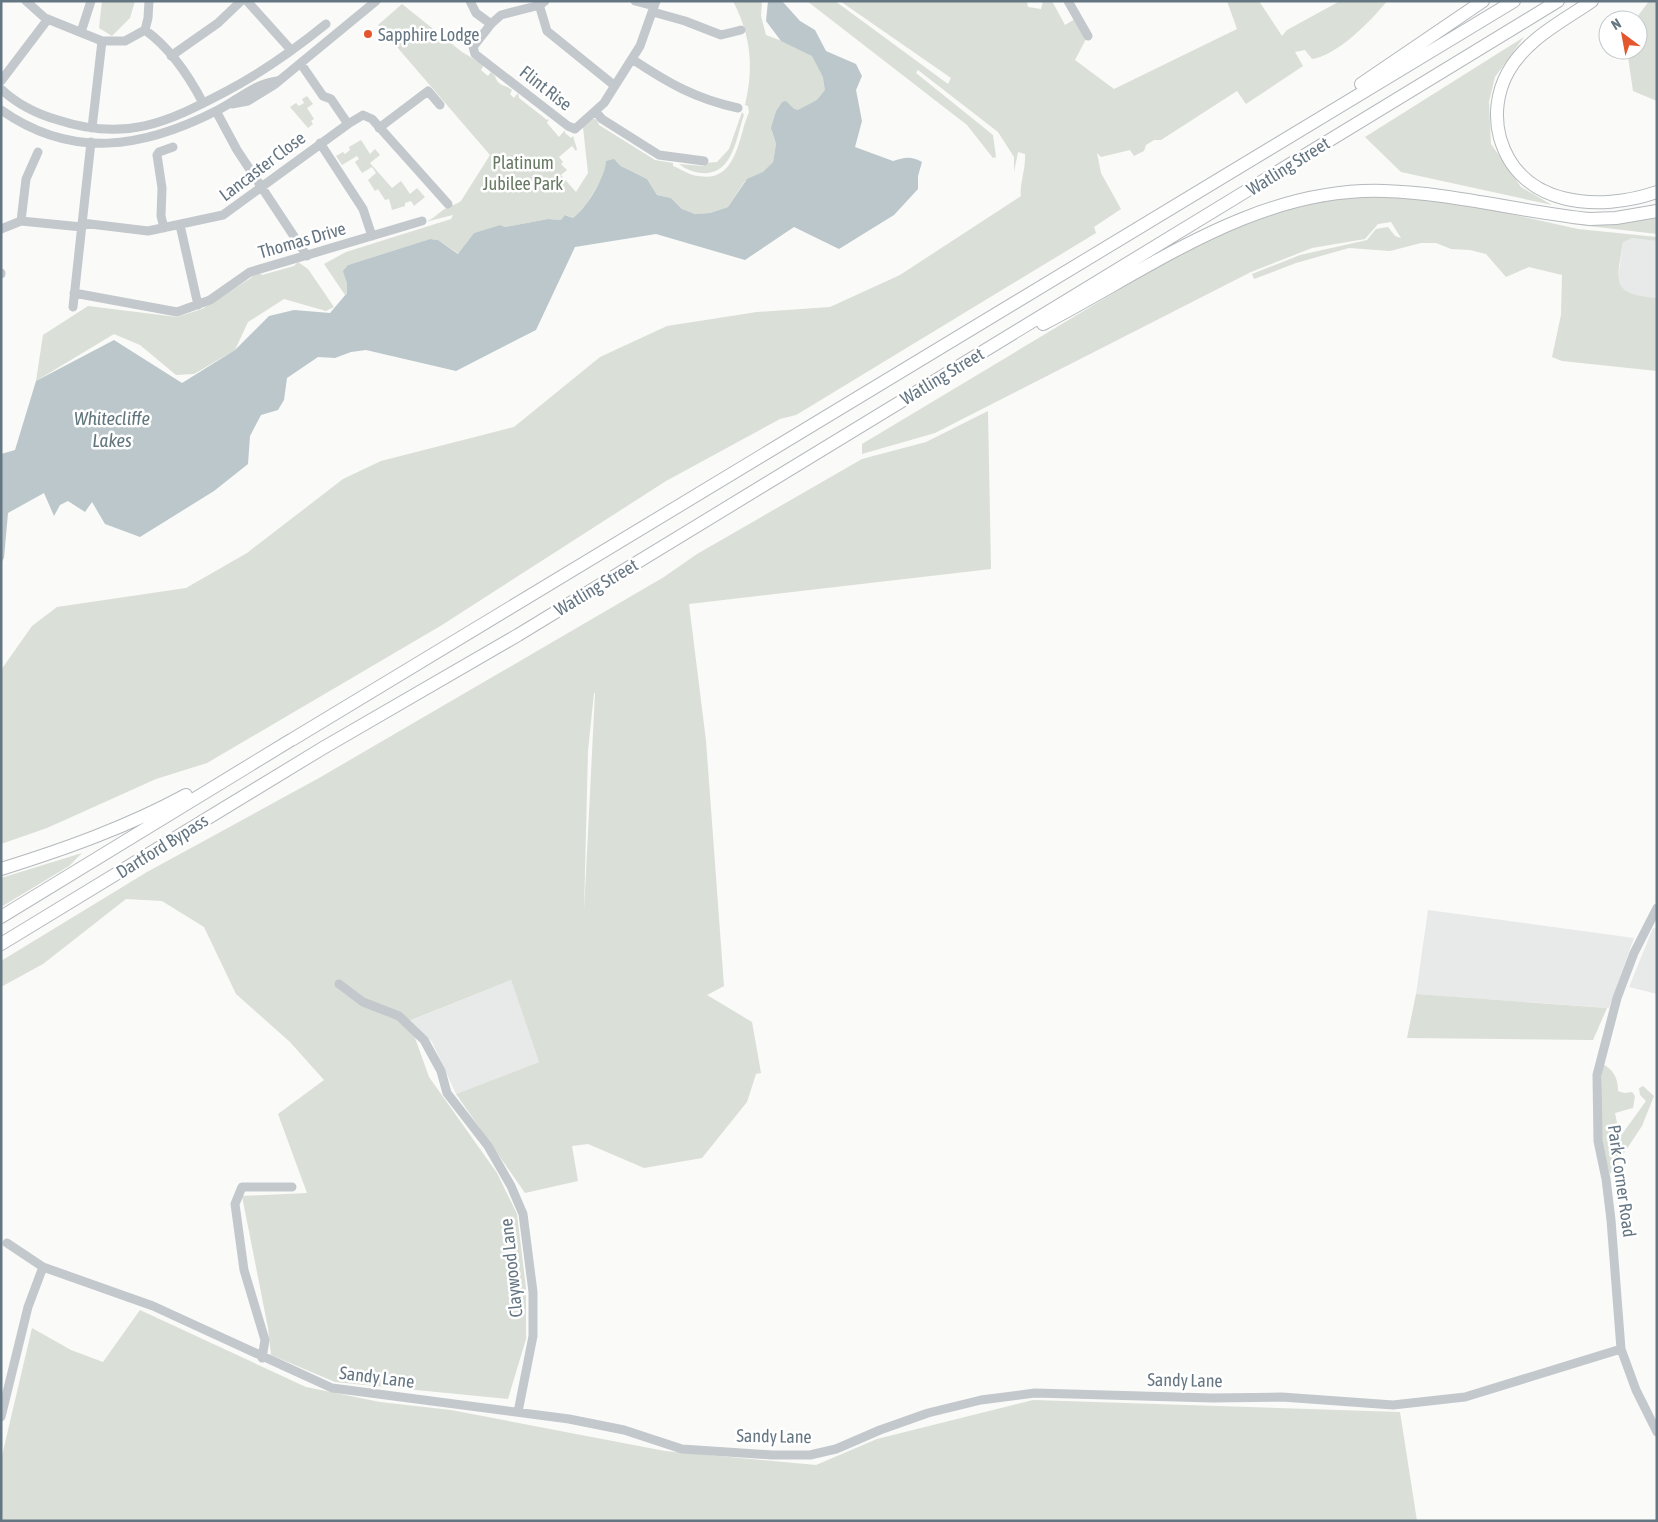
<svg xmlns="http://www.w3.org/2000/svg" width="1658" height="1522" font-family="'Asap Condensed',sans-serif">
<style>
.built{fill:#e8e9e9}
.green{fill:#dadfd7;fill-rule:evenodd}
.water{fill:#bbc7cb}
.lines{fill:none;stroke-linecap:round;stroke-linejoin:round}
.highway-casing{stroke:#b4b9bd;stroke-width:14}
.minor{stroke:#c3c8cc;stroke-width:9}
.highway{stroke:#fff;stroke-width:12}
.poi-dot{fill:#e4572e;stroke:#fff;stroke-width:2}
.labels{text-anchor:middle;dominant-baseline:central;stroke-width:5;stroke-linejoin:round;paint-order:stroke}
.poi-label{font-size:18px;fill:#657683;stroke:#fff;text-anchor:start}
.street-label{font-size:18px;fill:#657683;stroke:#fff}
.park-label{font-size:18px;fill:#687a64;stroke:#fff}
.water-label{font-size:19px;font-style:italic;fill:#60757c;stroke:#fff}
</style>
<rect width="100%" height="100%" fill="#fafaf8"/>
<path class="built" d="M1624 236 1657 241V298L1633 297 1621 287 1618 278Z
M1428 910 1634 938 1609 1008 1416 994Z
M1653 928 1657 929V994L1629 987Z
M511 980 539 1062 456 1094 432 1042 410 1021Z"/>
<path class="green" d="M102 1H135L130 18 112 36 99 28Z
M733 1H762L761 16 766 35 853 68 809 169 782 102 776 111 772 132 776 144 773 162 763 173 745 181 728 207 710 213 695 214 682 209 671 198 657 195 647 179 621 166 616 161C599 176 591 205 573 218L566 215 561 220 548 219 505 227 500 225 474 233 459 254 438 240 430 239 348 265V291L345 295 324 264 346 252 451 219 453 215 425 222C434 219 438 213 446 208 451 205 456 205 461 201L490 155 378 25 402 4 462 52 484 65 481 70 488 76 491 72 495 76C498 87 505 84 512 90L510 94 514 98 518 93 519 98 547 120 549 119 547 123 559 137 565 130V133L571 138 573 136 577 149 576 151 572 146 559 157 563 162 561 164 567 170 561 175 576 192 588 173 583 127 592 118 597 120 599 125 655 160 673 163V166C681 169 689 175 698 176 729 182 736 154 743 130 744 124 747 118 749 112L748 106 745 105C754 67 751 36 733 1Z
M807 1H835L948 84 951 78 840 1H1021L1027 2 1028 7 1041 9 1043 1H1052L1065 25 1075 19 1086 39 1075 60 1114 89 1237 29 1227 1H1259L1282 36 1287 30 1340 1H1387C1371 21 1338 55 1312 59L1305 50 1295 52 1303 66 1246 104 1237 91 1161 140H1154L1146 145 1144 151 1134 156 1130 150 1101 157 1097 153 1101 173 1121 209 1094 227 1096 233 811 406 796 415 780 419 666 481 442 625 207 763 156 779 47 828 1 844V670L32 626 57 607 186 588 247 553 343 479 381 461 514 427 600 357 667 326 757 312 830 307 900 275 1021 196C1019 186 1026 169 1025 154L1018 152 1014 172V157L998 132 918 70 916 73 993 135 996 157 993 158 967 125Z
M1649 1H1657V101L1633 91 1627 50H1638V20H1635Z
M1524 37 1495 77 1489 102 1491 144 1521 187 1552 205 1401 172 1365 137Z
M307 96 313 104 307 108 314 119 311 121 313 124 308 128 290 107 296 103 299 106 304 103 302 99Z
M742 112 744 115C736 138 733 176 701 173 693 172 685 169 679 164L704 166 705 163 717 162 729 149Z
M361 140 370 154 375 149 380 155 370 163 392 188 401 181 410 194 417 188 425 197 414 206 411 201 405 203V206L392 210 389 199 385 200 378 189 375 191 368 180 376 173 372 167 362 173 355 162 359 159 357 156 342 165 336 156 343 152 345 154 350 150 349 147Z
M1397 195 1484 208 1578 229 1657 237V241L1632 238 1623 242C1617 281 1609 294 1657 298V371L1562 361 1552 357 1561 315 1562 275 1529 267 1506 277 1486 254 1470 250 1451 249 1436 243H1421L1390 251 1349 248 1296 263 1254 279 1252 274 1300 255 1367 240 1376 229 1388 227 1395 236 1401 238 1391 222 1378 224 1365 239 1312 248 1251 272 935 433 862 454V444L1152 270 1243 221 1318 200Z
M1657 218V234L1571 224 1604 225Z
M298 262 308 269 334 307 326 311 284 299 248 322 235 350 194 374 176 375 140 345 114 334 36 381 43 335 88 306 177 317 202 309 251 278 253 274 259 273 262 275 294 266Z
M988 411 991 569 689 604 706 741 724 986 707 995 752 1022 761 1073 756 1074 747 1102 702 1158 644 1168 588 1144 572 1146 578 1181 525 1193 456 1094 539 1062 511 980 409 1021 429 1077 497 1173 517 1214 526 1288V1339L508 1399 335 1382 271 1355 268 1328 242 1196 307 1193 278 1114 324 1080 290 1042 236 994 204 927 162 901 126 899 43 964 1 987V961L147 872 319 778 664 577 697 554 862 459 926 442ZM594 693H595L584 912 588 751Z
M82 853 69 866 1 907V878Z
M1416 994 1607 1008 1593 1040 1407 1038Z
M1602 1064C1614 1069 1618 1079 1618 1091L1624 1093 1632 1092 1635 1096 1633 1108 1615 1113 1617 1123 1614 1132 1617 1139 1620 1137 1646 1101 1640 1095 1639 1088 1643 1086 1654 1096 1642 1126 1610 1174 1600 1137Z
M140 1310 306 1387 380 1402 451 1410 665 1451 816 1465 877 1439 1033 1400 1400 1412 1417 1521H1V1460L32 1328 71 1350 103 1362Z"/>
<path class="water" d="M768 1H782L800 21 815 30 826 51 856 64 862 76 856 90 862 121 855 147 893 161C905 157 911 156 922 162L918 176V189L894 215 839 249 794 227 745 260 656 234 575 247 536 330 456 371 366 350 351 352 335 358 318 357 287 378 284 400 278 410 261 415 250 436 248 464 214 491 140 537 105 524 92 502 85 512 68 501 60 505 54 516 44 493 8 513 4 558 1 563V454L15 450 36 381 114 340 182 383 235 350 269 316 294 310 330 313 347 293V283L343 271 348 265 430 239 438 240 458 254 474 233 500 225 505 227 548 219 561 220 565 215 573 218C586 209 606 176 606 161L614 159 621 166 647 179 657 195 671 198 682 209 695 214 710 213 728 207 747 179 763 172 773 162 776 144 771 128 776 111 782 102 786 101 794 109 798 110 817 100 825 90 823 77 812 56 781 41 766 21Z"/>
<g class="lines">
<defs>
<path id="highway" d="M1592 1C1563 21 1526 39 1508 72 1497 92 1494 116 1500 138 1520 207 1599 212 1657 192
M1361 84 1483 1
M1043 324C1151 268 1256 187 1384 191 1453 193 1521 212 1590 219L1616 218 1657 211
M293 739 1514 1
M1 869C65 849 127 827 186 795
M1 917 291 740
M1 944 323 748 518 635 1558 1"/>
</defs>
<use href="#highway" class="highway-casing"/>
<path class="minor" d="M26 1 45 18 102 41 92 128
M247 1 291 50
M470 1 476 13 491 24 501 15 540 5 545 1
M538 1 547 31 615 86
M635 1 654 6
M1068 1 1088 36
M653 12 685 21 721 35 741 30
M491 24 473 47 475 54 568 126 575 129 604 103 640 46 656 1
M145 30 148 18 149 1
M81 32 91 1
M102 41H125L145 30C170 48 189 76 203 103
M171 56 218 23 241 1
M632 59C668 83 696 99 738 108
M301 64 323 96 331 99 348 124 363 115 372 119 448 204
M1 81 48 19
M1 89C17 104 37 114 58 120 125 142 166 123 225 92 261 73 294 50 326 24
M232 104 248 101 274 85 376 1
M1 110C72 160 143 148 216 111 237 101 253 84 277 81
M216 111 237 150 307 256
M596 112 602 119 659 155 704 161
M379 128 428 91 440 105
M320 143 363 209 372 236
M21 221 26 179 38 152
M82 223 148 231 223 215 348 124
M180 225 198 305
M164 228 161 216 162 188 157 155 159 152 173 147
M1 229 21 221 82 227
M1 273V274
M74 293 177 312 210 300 250 272 422 221
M73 307 91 142
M1657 908 1634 953 1617 998 1597 1075 1598 1141 1606 1179 1611 1220 1621 1349 1636 1390 1657 1432
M339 984 363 1002 399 1016 424 1040 441 1071 447 1093 488 1146 511 1186 523 1214 533 1292V1336L518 1412
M7 1243 43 1267 153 1306 332 1388 569 1419 624 1430 682 1449 772 1455H810L836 1449 880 1430 928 1413 981 1400 1035 1393 1212 1398 1282 1397 1393 1405 1465 1397 1621 1349
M262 1358 265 1340 244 1270 235 1204 242 1187H292
M1 1417 28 1307 43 1267"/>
<use href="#highway" class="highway"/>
</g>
<circle class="poi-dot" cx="368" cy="34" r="5"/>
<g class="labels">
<g class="poi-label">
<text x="378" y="34">Sapphire Lodge</text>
</g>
<g class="street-label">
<text transform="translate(546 88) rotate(38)">Flint Rise</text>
<text transform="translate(262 166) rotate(-37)">Lancaster Close</text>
<text transform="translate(1288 166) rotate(-32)">Watling Street</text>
<text transform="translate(302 240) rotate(-16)">Thomas Drive</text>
<text transform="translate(942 376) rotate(-31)">Watling Street</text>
<text transform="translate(596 587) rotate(-31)">Watling Street</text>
<text transform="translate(162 846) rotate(-32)">Dartford Bypass</text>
<text transform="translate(1622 1181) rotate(82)">Park Corner Road</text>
<text transform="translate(511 1268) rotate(-96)">Claywood Lane</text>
<text transform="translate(377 1377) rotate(7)">Sandy Lane</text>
<text transform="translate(1185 1380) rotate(1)">Sandy Lane</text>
<text transform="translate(774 1436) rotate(1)">Sandy Lane</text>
</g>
<g class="park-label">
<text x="523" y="162">Platinum<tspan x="523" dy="21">Jubilee Park</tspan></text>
</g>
<g class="water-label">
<text x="112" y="418">Whitecliffe<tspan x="112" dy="22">Lakes</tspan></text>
</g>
</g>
<rect width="1658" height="1522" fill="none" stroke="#657683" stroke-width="5"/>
<g transform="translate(1623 35) rotate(328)"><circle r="24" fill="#ffffff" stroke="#c1c8cd"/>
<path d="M0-4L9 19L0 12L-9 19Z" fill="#e4572e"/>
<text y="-8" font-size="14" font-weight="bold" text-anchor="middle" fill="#657683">N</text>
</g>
</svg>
